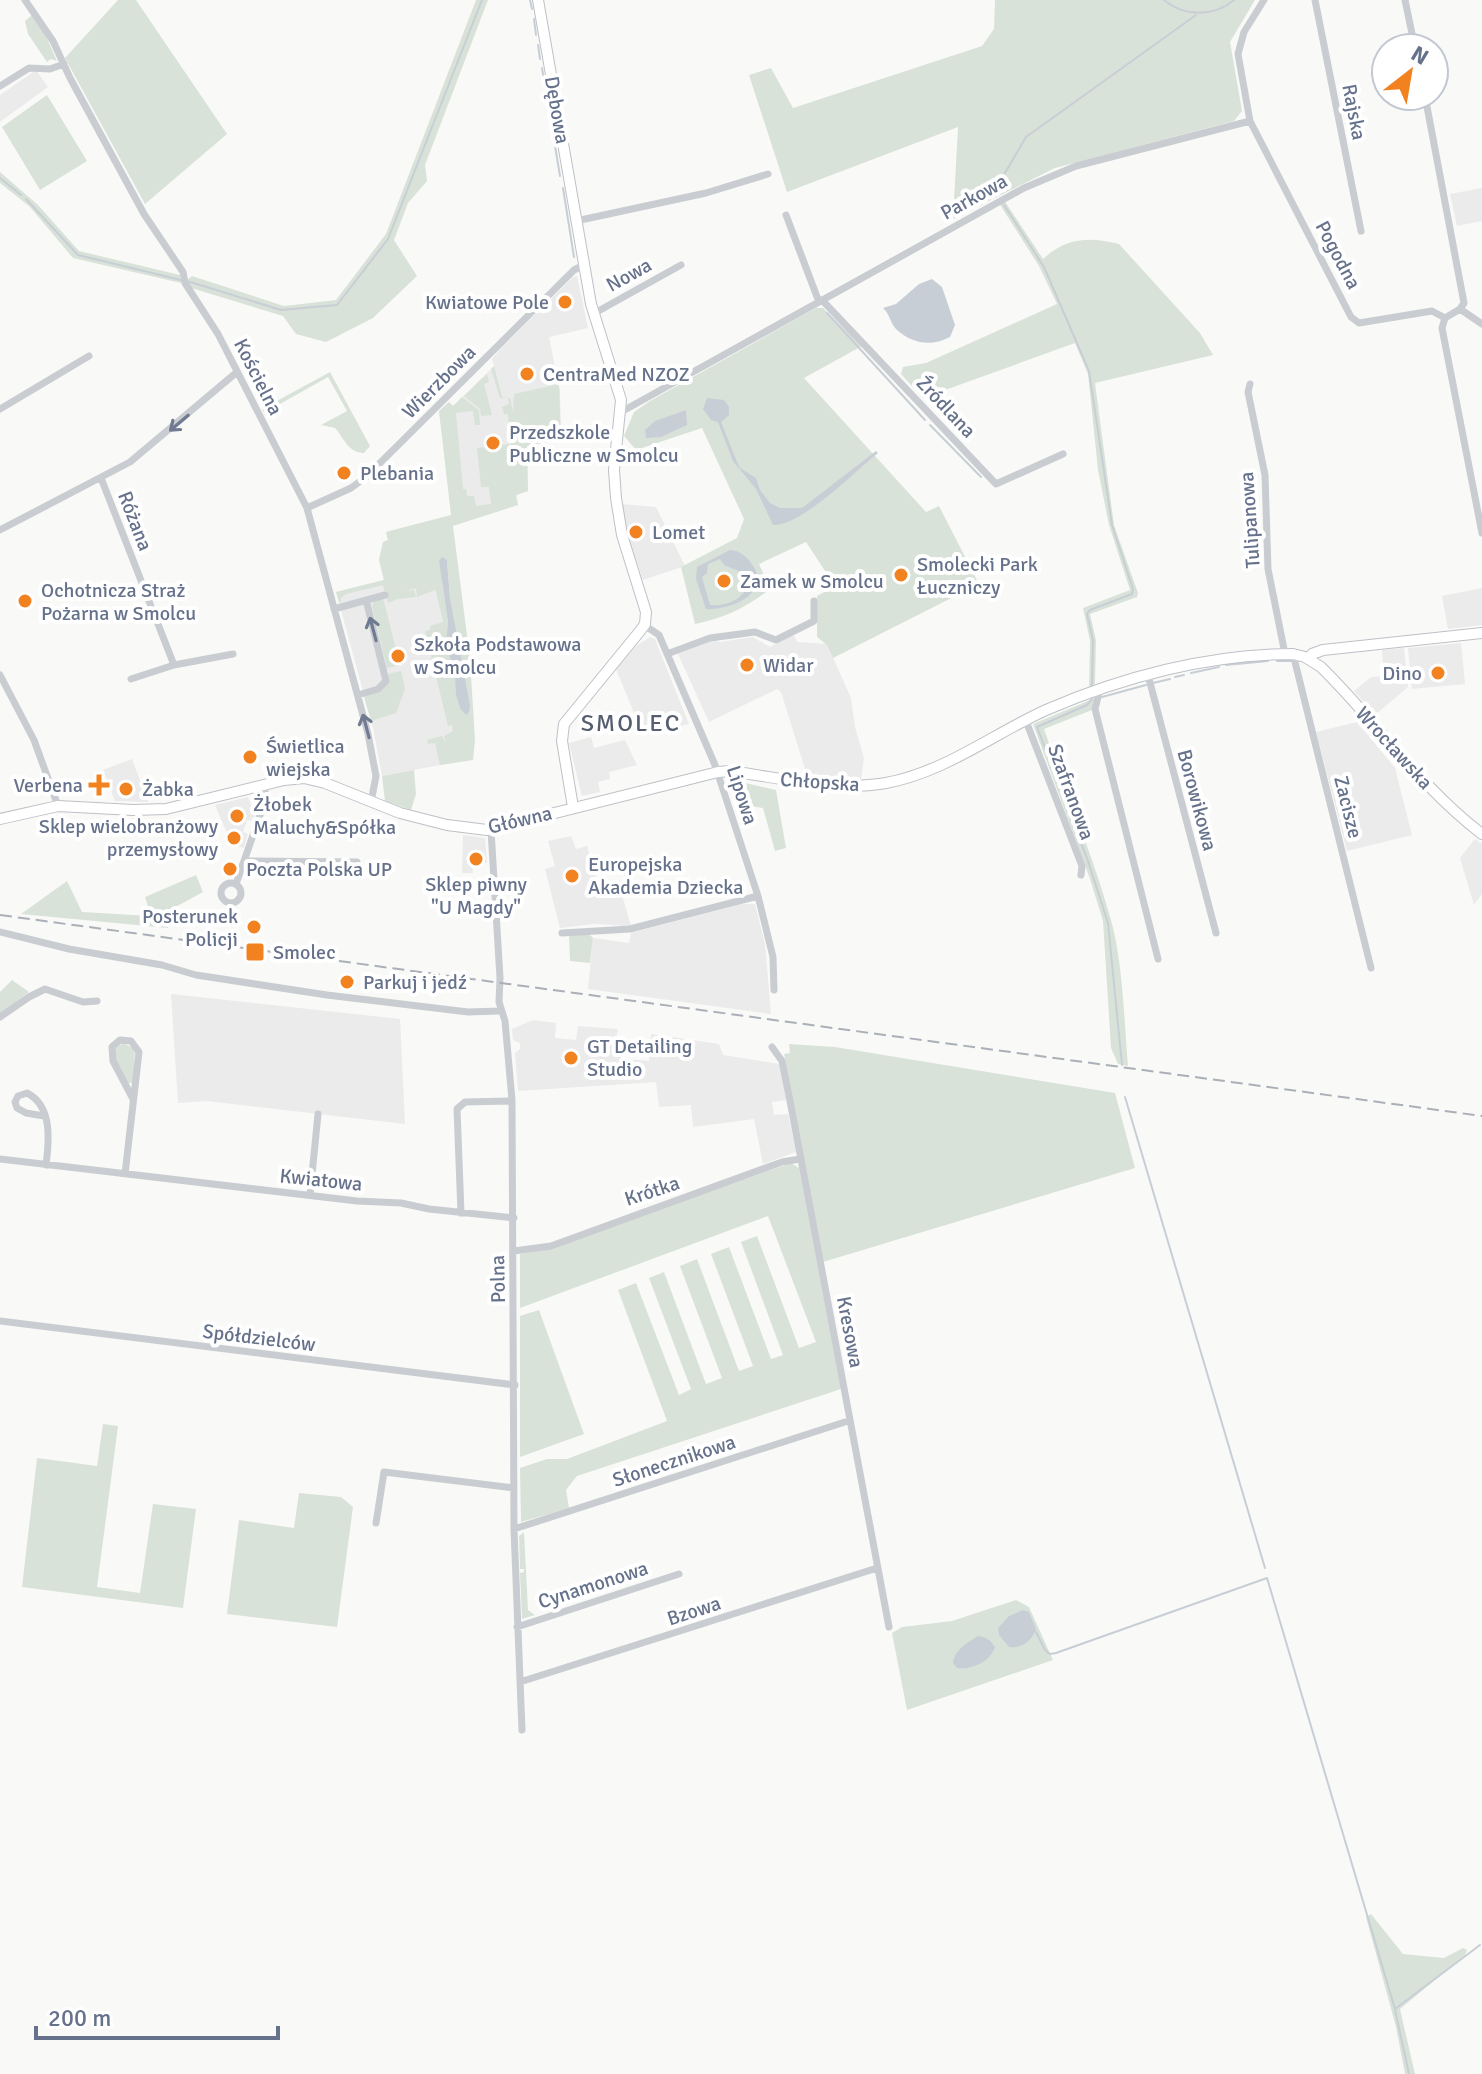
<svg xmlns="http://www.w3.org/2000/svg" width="1482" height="2074" font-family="Signika,sans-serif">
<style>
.built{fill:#eaebea}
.green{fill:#d9e2d8;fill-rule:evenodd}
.water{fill:#c8ced6;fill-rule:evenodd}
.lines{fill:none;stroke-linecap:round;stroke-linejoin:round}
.stream{stroke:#c8ced6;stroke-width:2}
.secondary-casing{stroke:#bdc0c7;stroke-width:12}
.street{stroke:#c9ccd1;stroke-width:7}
.secondary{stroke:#fff;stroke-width:10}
.rail{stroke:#abafb7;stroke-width:2;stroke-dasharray:12 6;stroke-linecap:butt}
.oneway{stroke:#707b92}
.poi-dot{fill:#f2811f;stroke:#fff;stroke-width:3}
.labels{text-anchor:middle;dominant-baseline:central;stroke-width:8;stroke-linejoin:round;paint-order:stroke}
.street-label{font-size:20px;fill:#66728b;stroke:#fff}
.poi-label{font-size:20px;fill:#66728b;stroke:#fff;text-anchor:start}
.quarter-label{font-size:24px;letter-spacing:2px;fill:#555d6f;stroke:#fff}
</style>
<rect width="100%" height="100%" fill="#f9faf7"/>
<path class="built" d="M36 70 48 87 0 122V95Z
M1482 188V221L1457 226 1450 194Z
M577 276 588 328 549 337 560 391 561 439 527 446 528 491 516 495 518 505 453 525 439 411 449 402 453 406 494 366 492 359 501 348 573 277Z
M622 504 656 507 685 566 643 580 629 539Z
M417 524 443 622 467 760 382 776 373 728 336 592 384 580 379 560 383 542 388 540 386 532Z
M1482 588V625L1448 629 1442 596Z
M794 635 797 642 827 644 851 698 855 727 864 758 861 780 807 775 781 692 777 689 709 722 678 654 714 640 720 642 753 637 770 647Z
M650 637 655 639 689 724 643 735 616 669 636 646Z
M1461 643 1465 684 1412 689 1408 648Z
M1404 648 1408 687 1375 715 1354 691 1371 677 1384 676 1382 650Z
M1357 722 1395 768 1412 835 1347 851 1316 732Z
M591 737 594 748 625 740 637 765 609 772 610 779 598 782 600 792 582 796 569 743Z
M132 759 146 796 148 802 115 801 103 770Z
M248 797 255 816 253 821 247 820 243 832 248 834 244 848 232 845 215 805Z
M463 835 485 838 487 863 472 864 473 873H462Z
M571 836 576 849 587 846 602 897 621 892 631 926 594 924 560 928 545 869 555 866 548 841Z
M1475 839 1482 844V894L1474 905 1460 858Z
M742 904H755L765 944 771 1014 588 989 593 938 629 943 631 933Z
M171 994 400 1019 405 1124 207 1101 178 1103Z
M533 1020 556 1023 555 1038 576 1040 578 1026 618 1029 613 1054 626 1059 649 1061 651 1034 719 1044 723 1055 780 1064 786 1100 772 1102 774 1115 788 1114 796 1152 763 1164 754 1119 693 1127 691 1105 659 1107 656 1082 518 1091 515 1053 520 1049V1043L513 1040 512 1029Z"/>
<path class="green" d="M118 0H136L227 134 145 204 65 58Z
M476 0H488L425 165 427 181 408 203 394 240 417 276 373 318 326 342 296 334 283 316 188 287 187 280 192 276 284 306 336 300 386 234Z
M995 0H1255L1230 42 1242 111 1234 121 1055 168 953 219 958 127 787 192 749 75 771 68 793 108 982 46 994 29Z
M32 15 43 29 57 61 51 59 47 62 28 34 25 21Z
M47 95 87 161 40 190 2 127Z
M0 172 38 205 79 251 180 275 181 283 73 258 30 207 0 183Z
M1004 200 1043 259C1065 238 1089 236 1119 244L1200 333 1213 355 1095 383 1114 525 1138 593 1137 597 1090 614 1096 640 1095 684 1089 687 1090 641 1083 608 1130 590 1109 525 1098 470 1088 374 1075 343 923 398 901 374 903 367 926 363 1057 304 1039 266 999 203Z
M816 308H823L862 346 804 378 926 512 939 506 979 584 833 658 827 645 817 637V596L835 586 806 542 759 564 770 589C747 607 725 618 695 624L681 567 737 538 744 519 702 428 636 450 624 436 634 412 650 401Z
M494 366 502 397 510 398 513 412 514 394 559 384 561 439 527 446 528 491 516 495 518 505 453 526 470 659 475 740 473 760 440 765 435 743 428 744 427 740 442 736 446 744 444 736 453 731 452 725 448 726 425 631 430 630V626L443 622 435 590 417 597 416 588 405 591 414 590 416 597 398 599 388 603 383 585 346 594 341 598V602H339L336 592 384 580 379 560 383 542 388 540 386 532 451 515 439 411 449 402 453 406 462 397 479 410 480 425H475L473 411 456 413 463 489H466L467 496H474L476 506 491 504 489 487H481L477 448 511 444 510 437 514 433 509 427 508 414H504L502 407 509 404 508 398H500L491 369ZM447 560 450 598 465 686 460 708 455 674 447 645 448 623 442 582Z
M330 372 370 446 364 453C348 453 344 438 335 428L321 425 347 411 328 377 264 413 262 409Z
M487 374 489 382 484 384 492 415 481 416 480 409 464 396Z
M383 598 400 665 387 668 372 606 374 601Z
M401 671 405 689 396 713 371 721 364 697C376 693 389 689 388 674Z
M1095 698 1092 710 1044 729C1066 793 1093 855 1111 920 1123 963 1124 1020 1128 1066L1118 1064 1111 1048 1103 921 1090 879 1033 724Z
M414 770 416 794 411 810 385 801 382 776Z
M732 780 776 790 786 848 775 851 763 808 737 804Z
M196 875 203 892 170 910 168 928 21 914 67 881 82 912 151 916 145 897Z
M589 934 593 938 590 963 570 961 569 935Z
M12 980 29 992 0 1014V992Z
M123 1043 135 1049 133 1083H128L115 1060 114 1050Z
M789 1044 835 1047 1115 1093 1135 1168 823 1262 784 1054 790 1053Z
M791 1163 799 1168 841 1389 577 1476 566 1490 569 1508 521 1522 520 1468 547 1459H567L667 1421 618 1290 636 1283 679 1395 691 1389 649 1278 664 1272 706 1384 722 1378 680 1266 697 1259 739 1371 753 1366 711 1254 729 1247 771 1359 783 1355 741 1242 757 1236 799 1348 816 1342 768 1216 520 1308V1254L557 1247 601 1229Z
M539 1310 584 1434 520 1457V1316Z
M103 1424 118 1426 97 1587 140 1593 153 1504 196 1509 183 1608 22 1587 37 1458 97 1466Z
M299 1493 341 1497 353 1507 337 1627 227 1614 239 1520 294 1528Z
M524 1532 528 1610 535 1615 522 1619 520 1573 524 1572V1569H520L519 1536Z
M1016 1600 1029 1607 1053 1660 907 1710 892 1633 902 1627 952 1621Z
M1371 1914 1403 1954 1444 1958 1463 1948 1467 1950 1465 1955 1400 2009 1415 2074H1405L1396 2027 1366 1917Z"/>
<path class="water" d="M932 279 942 287 955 325 950 337C931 347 912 344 896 329 890 323 890 314 883 308L896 304 919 284Z
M707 398 724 400 729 407V415L721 422 737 462 740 468 756 478 760 490 770 503 780 508H802L876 451 878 453C854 472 802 526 773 525L756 489 733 461 718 422 711 420 703 409Z
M686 410 687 425 661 437 646 438 645 430 655 421Z
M730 550C740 551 745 555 751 563 774 592 731 611 706 609L696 579 697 567ZM720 559 724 565 741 572 747 588C739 602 724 606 710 605L702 577 707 573 708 564Z
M442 557 447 560 450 598 470 706 469 712 466 715 460 708 456 695 455 674 446 644 448 623 439 561Z
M1023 1610 1029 1612 1036 1629C1032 1641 1021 1649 1009 1647L999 1635 998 1628 1009 1616Z
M978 1636C987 1637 990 1640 995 1647 990 1662 972 1670 957 1668L953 1663C955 1649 967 1643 978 1636Z"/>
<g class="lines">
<path class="stream" d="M530 0 532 9
M1164 0C1184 17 1214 17 1234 0
M534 19 536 35
M538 45 540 59
M542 68 560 176
M0 178 21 195
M563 188 574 257
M996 195 1005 173 1026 137 1196 15
M26 199 78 255 181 280
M1004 205 1044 267 1089 371 1112 525 1133 589 1132 594 1090 610 1087 614 1093 640 1092 686
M187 281 281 310 337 305 388 239 482 0
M827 313 925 420
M930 425 981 477
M1277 661H1291
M1226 665 1268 661
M1191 673 1219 667
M1175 677 1184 675
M1153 683 1170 679
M1102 697 1146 685
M1092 699 1087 705 1037 727 1088 861 1108 923 1122 1065
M1125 1097 1265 1568
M1036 1632 1045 1650 1050 1654 1056 1653 1267 1578 1395 2009 1480 1945
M1395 2010 1409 2074"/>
<defs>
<path id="secondary" d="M538 0 591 304 621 400 614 470 616 498 622 535 646 612 645 624 640 631 564 724 562 741 573 807
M1309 659 1312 654 1323 650 1482 633
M0 819 58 806 133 810 166 809 284 780 304 778 325 783 400 813 447 825 487 830 718 772 730 771C782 778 833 792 886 783 945 772 993 734 1046 710 1122 677 1209 654 1293 654L1305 657 1321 667C1377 722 1419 786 1482 834"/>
</defs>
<use href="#secondary" class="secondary-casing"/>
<path class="street" d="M25 0 53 41 70 78 144 214 183 272 185 283 218 334 307 508 368 734 376 776 371 802
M1264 0 1244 32 1238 54 1250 121 1351 317 1359 323 1432 311 1445 318
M1315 0 1361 231
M1405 0 1415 48
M0 86 29 68 50 69 64 64
M1425 96 1464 303 1460 309 1445 318 1442 328 1482 533
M786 215 819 302
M576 221 706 193 768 174
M822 300 996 484 1063 454
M1460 309 1482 324
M593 314 681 265
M1250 384 1248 392 1265 475 1268 569 1285 654
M0 409 89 356
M621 412 1024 188 1076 166 1250 121
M101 478 174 665
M307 508 351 488 366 477 574 270 584 265
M0 530 130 462 237 372
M334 609 385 595
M644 625 659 635 715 765 758 896 773 957 774 990
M667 654 710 638 755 632 776 640 814 621V601
M1293 654 1371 968
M0 675 34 740 58 806
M1148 675 1216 933
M131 679 174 665 233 654
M1100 689 1095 709 1158 959
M358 695 378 689 386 681 366 600
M1026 721 1082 866 1081 875
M491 830 500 978 499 1002 505 1021 512 1100 514 1529 522 1730
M245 861 357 862
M221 893a10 10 0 1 1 20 0a10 10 0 1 1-20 0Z
M236 884 266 798 264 785
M0 932 69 949 162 965 196 975 327 995 468 1012 499 1011
M562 933 630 929 758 896
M0 1017 29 997 45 989 83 1002 97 1001
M772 1047 782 1061 790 1101 889 1627
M44 1116 26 1113 17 1108 15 1102 18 1096 27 1093C53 1106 49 1142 46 1165
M0 1159 357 1201 401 1203 429 1209 514 1218
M125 1174 139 1052 131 1041 120 1040 112 1047 113 1061 133 1099
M310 1195 318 1114
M461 1213 457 1109 465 1102 512 1101
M514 1251 551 1246 782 1162 800 1159
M0 1321 515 1385
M376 1523 384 1472 514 1488
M514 1529 845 1422
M517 1627 679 1574
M520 1682 877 1568"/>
<use href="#secondary" class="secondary"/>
<path class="rail" d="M0 915 1482 1116"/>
</g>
<defs><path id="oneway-shaft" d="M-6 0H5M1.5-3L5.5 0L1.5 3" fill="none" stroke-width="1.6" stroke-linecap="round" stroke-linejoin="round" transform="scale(2)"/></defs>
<g class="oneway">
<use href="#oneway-shaft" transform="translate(179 423) rotate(140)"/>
<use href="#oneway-shaft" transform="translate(373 629) rotate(-105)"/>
<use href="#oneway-shaft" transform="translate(366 726) rotate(-105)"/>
</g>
<g class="poi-dot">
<circle cx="565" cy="302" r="8"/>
<circle cx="527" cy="374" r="8"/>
<circle cx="493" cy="443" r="8"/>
<circle cx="344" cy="473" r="8"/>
<circle cx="636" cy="532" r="8"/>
<circle cx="901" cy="575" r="8"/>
<circle cx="724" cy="581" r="8"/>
<circle cx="25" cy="601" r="8"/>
<circle cx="398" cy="656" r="8"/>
<circle cx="747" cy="665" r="8"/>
<circle cx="1438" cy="673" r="8"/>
<circle cx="250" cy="757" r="8"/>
<path d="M95 773h8v8h8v8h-8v8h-8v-8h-8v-8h8z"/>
<circle cx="126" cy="789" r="8"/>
<circle cx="237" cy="816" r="8"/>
<circle cx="234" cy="838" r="8"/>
<circle cx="476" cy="859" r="8"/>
<circle cx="230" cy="869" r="8"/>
<circle cx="572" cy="876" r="8"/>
<circle cx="254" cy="927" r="8"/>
<rect x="245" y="942" width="20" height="20" rx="4"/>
<circle cx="347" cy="982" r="8"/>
<circle cx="571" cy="1058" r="8"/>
</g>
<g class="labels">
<g class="street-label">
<text transform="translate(557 110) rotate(80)">Dębowa</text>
<text transform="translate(1354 112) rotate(79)">Rajska</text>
<text transform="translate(974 197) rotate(-29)">Parkowa</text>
<text transform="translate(1338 255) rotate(62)">Pogodna</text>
<text transform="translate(629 275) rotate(-29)">Nowa</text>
<text transform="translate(258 377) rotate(63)">Kościelna</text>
<text transform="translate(439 382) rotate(-45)">Wierzbowa</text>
<text transform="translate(946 407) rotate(47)">Źródlana</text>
<text transform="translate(1250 520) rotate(-94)">Tulipanowa</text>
<text transform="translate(135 521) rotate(69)">Różana</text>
<text transform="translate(1394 748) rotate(48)">Wrocławska</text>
<text transform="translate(820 782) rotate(4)">Chłopska</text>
<text transform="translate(1071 792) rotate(70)">Szafranowa</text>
<text transform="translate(742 795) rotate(72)">Lipowa</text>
<text transform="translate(1197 800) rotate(75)">Borowikowa</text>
<text transform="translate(1348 807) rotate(76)">Zacisze</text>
<text transform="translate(520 820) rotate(-13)">Główna</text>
<text transform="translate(321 1180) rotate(6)">Kwiatowa</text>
<text transform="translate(652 1191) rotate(-18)">Krótka</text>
<text transform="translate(498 1279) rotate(-91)">Polna</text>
<text transform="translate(850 1332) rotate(79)">Kresowa</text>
<text transform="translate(259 1338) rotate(7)">Spółdzielców</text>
<text transform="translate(674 1461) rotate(-18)">Słonecznikowa</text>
<text transform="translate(593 1585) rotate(-18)">Cynamonowa</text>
<text transform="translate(694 1611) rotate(-18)">Bzowa</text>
</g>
<g class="poi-label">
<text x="549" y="302" text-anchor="end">Kwiatowe Pole</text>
<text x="543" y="374">CentraMed NZOZ</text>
<text x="509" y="432">Przedszkole<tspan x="509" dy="23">Publiczne w Smolcu</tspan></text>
<text x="360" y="473">Plebania</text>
<text x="652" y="532">Lomet</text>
<text x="917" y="564">Smolecki Park<tspan x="917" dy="23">Łuczniczy</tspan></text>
<text x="740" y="581">Zamek w Smolcu</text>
<text x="41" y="590">Ochotnicza Straż<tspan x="41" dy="23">Pożarna w Smolcu</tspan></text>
<text x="414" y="644">Szkoła Podstawowa<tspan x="414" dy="23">w Smolcu</tspan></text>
<text x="763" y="665">Widar</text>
<text x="1422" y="673" text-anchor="end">Dino</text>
<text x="266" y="746">Świetlica<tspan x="266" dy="23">wiejska</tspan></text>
<text x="83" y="785" text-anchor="end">Verbena</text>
<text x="142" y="789">Żabka</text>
<text x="253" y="804">Żłobek<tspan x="253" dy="23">Maluchy&amp;Spółka</tspan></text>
<text x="218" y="826" text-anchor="end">Sklep wielobranżowy<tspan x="218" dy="23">przemysłowy</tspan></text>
<text x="588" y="864">Europejska<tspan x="588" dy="23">Akademia Dziecka</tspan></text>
<text x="246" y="869">Poczta Polska UP</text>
<text x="476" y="884" text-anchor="middle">Sklep piwny<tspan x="476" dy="23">"U Magdy"</tspan></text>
<text x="238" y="916" text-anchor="end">Posterunek<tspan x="238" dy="23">Policji</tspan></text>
<text x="273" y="952">Smolec</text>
<text x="363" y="982">Parkuj i jedź</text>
<text x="587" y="1046">GT Detailing<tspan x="587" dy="23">Studio</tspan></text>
</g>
<g class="quarter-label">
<text x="631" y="723">SMOLEC</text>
</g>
</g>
<g transform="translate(1410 72) rotate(31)"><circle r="38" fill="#ffffff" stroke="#c2c7d1" stroke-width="2"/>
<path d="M0-6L14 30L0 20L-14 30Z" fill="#f2811f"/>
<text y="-12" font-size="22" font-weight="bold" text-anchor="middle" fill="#66728b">N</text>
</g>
<path d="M36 2026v12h242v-12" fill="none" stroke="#66728b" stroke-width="4"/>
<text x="48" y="2026" font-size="24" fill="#66728b" stroke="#ffffff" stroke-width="6" paint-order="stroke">200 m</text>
</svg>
